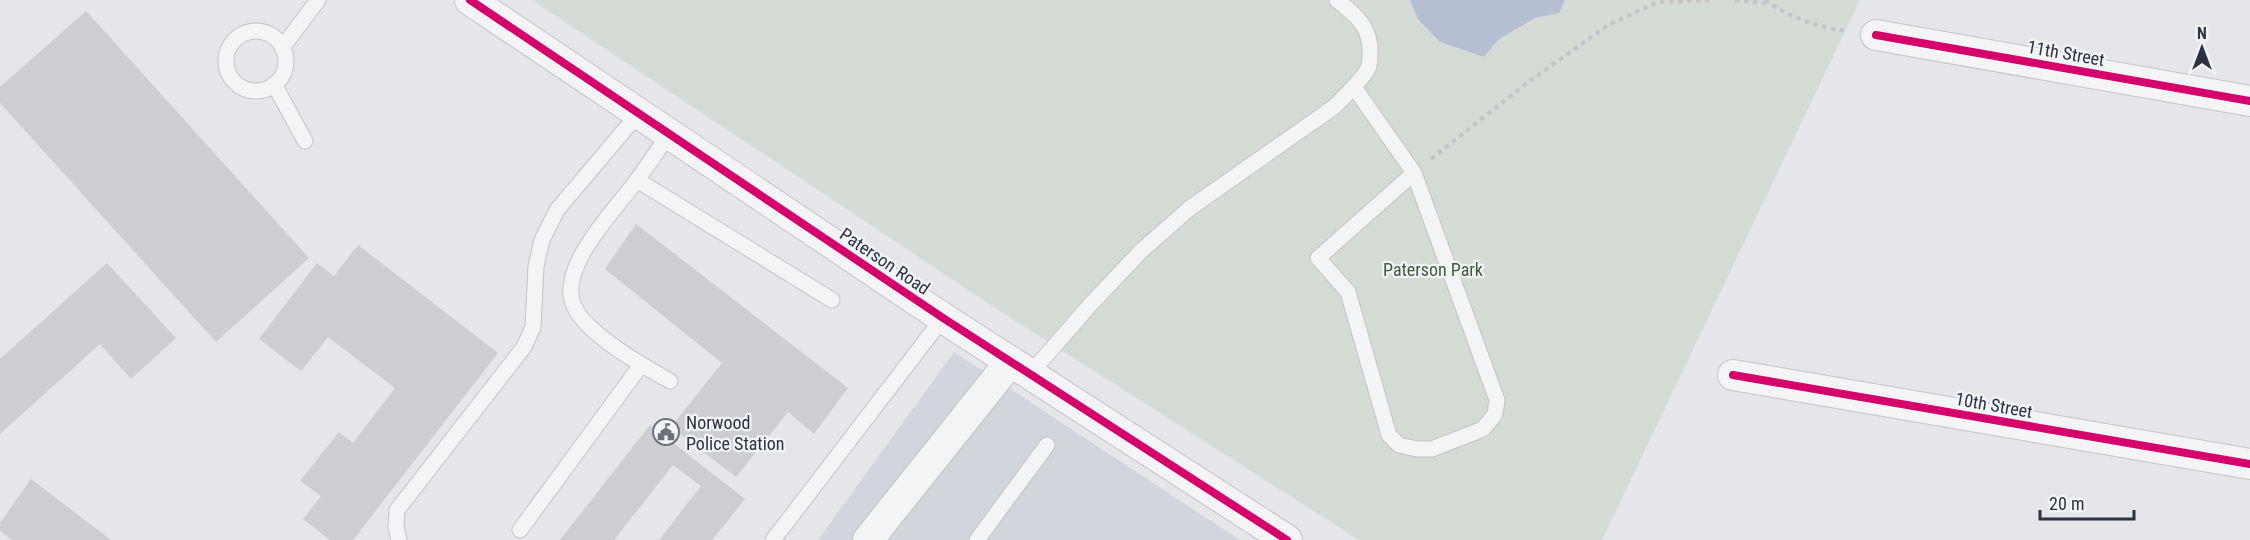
<svg xmlns="http://www.w3.org/2000/svg" width="2250" height="540" font-family="'Roboto Condensed',sans-serif">
<style>
.built{fill:#d3d5dc}
.green{fill:#d4dcd5}
.water{fill:#b4c0d2}
.building{fill:#ccced1}
.lines{fill:none;stroke-linecap:round;stroke-linejoin:round}
.service-casing{stroke:#c2c4c7;stroke-width:17}
.minor-casing{stroke:#c2c4c7;stroke-width:32}
.path{stroke:#c4c4c9;stroke-width:4;stroke-dasharray:4.5 4.5;stroke-linecap:butt}
.service{stroke:#f4f4f6;stroke-width:15}
.minor{stroke:#f4f4f6;stroke-width:30}
.cycleway-casing{stroke:#f3f4f8;stroke-width:11}
.cycleway{stroke:#d6006c;stroke-width:8}
.labels{text-anchor:middle;dominant-baseline:central;stroke-width:4.5;stroke-linejoin:round;paint-order:stroke}
.street-label{font-size:18px;fill:#2c3242;stroke:#f3f4f8}
.park-label{font-size:18px;fill:#3d5c3a;stroke:#f3f4f8}
.poi-label{font-size:18px;fill:#2c3242;stroke:#f3f4f8;text-anchor:start}
</style>
<rect width="100%" height="100%" fill="#e4e6e9"/>
<path class="built" d="M954 352 1240 540H818Z"/>
<path class="green" d="M532 0H1860L1602 540H1359L1003 313Z"/>
<path class="water" d="M1410 0H1565L1559 13 1535 18 1498 40 1484 57 1440 42 1418 19Z"/>
<path class="building" d="M86 11 309 258 216 342 0 103V87Z
M636 224 848 388 814 434 788 412 736 477 671 427 722 363 605 269Z
M358 245 498 353 353 540H330L303 519 321 496 300 481 339 432 353 443 395 388 328 337 301 371 259 339 317 263 334 276Z
M107 263 176 338 131 379 100 344 0 434V359Z
M650 425 745 499 712 540H659L701 486 673 465 614 540H560Z
M31 479 111 540H12L0 531V523Z"/>
<g class="lines">
<defs>
<path id="service" d="M226 61a30 30 0 1 1 60 0a30 30 0 1 1-60 0Z
M282 48 318 0
M274 84 305 141
M1354 87 1414 173 1497 400 1495 414 1483 429 1432 449H1417L1399 445 1389 435 1348 292 1318 258 1414 173
M669 134C658 150 648 165 637 180 617 208 556 268 574 306 586 334 643 366 670 381
M637 180 832 300
M1029 375 1090 305 1141 251 1190 208 1334 107C1345 96 1357 85 1366 72 1370 67 1370 60 1370 53 1371 27 1356 15 1337 0
M520 530 641 365
M399 540 396 527 397 510 524 347 533 327 536 266 542 240 557 210 638 114
M773 540 943 318
M977 540 1047 445"/>
<path id="minor" d="M470 0 943 318 1287 540
M1876 35 2250 101
M1733 375 2250 464
M868 540 1010 362"/>
</defs>
<use href="#service" class="service-casing"/>
<use href="#minor" class="minor-casing"/>
<path class="path" d="M1735 0 1770 4
M1765 0C1788 17 1818 27 1846 31
M1660 2 1714 0
M1431 159 1523 86 1608 25 1662 0"/>
<use href="#service" class="service"/>
<use href="#minor" class="minor"/>
<defs>
<path id="cycleway" d="M470 0 943 318 1287 540
M1876 35 2250 101
M1733 375 2250 464"/>
</defs>
<use href="#cycleway" class="cycleway-casing"/>
<use href="#cycleway" class="cycleway"/>
</g>
<defs>
<symbol id="civic-ring" viewBox="-11 -11 22 22"><circle r="9.5" fill="#f3f4f8" stroke="#6c717c" stroke-width="1.5"/><path d="M-.6-6.5H3V-4.5H.6V-3L4-1V1h2V6H-6V1h2V-1L-.6-3ZM-1.2 2.5V6h2.4V2.5Z" fill="#6c717c"/></symbol>
</defs>
<g fill-rule="evenodd">
<use href="#civic-ring" x="651" y="417" width="30" height="30"/>
</g>
<g class="labels">
<g class="street-label">
<text transform="translate(2066 53) rotate(10)">11th Street</text>
<text transform="translate(885 261) rotate(34)">Paterson Road</text>
<text transform="translate(1994 405) rotate(10)">10th Street</text>
</g>
<g class="park-label">
<text x="1433" y="269">Paterson Park</text>
</g>
<g class="poi-label">
<text x="686" y="422">Norwood<tspan x="686" dy="21">Police Station</tspan></text>
</g>
</g>
<g transform="translate(2202 48)" stroke="#f3f4f8" stroke-width="4.5" paint-order="stroke">
<path d="M0-4.5L10 22L0 15L-10 22Z" fill="#2c3242"/>
<text y="-9" font-size="16" font-weight="bold" text-anchor="middle" fill="#2c3242">N</text>
</g>
<path d="M2040 510v9h94v-9" fill="none" stroke="#2c3242" stroke-width="3"/>
<text x="2049" y="510" font-size="18" fill="#2c3242" stroke="#f3f4f8" stroke-width="4.5" paint-order="stroke">20 m</text>
</svg>
